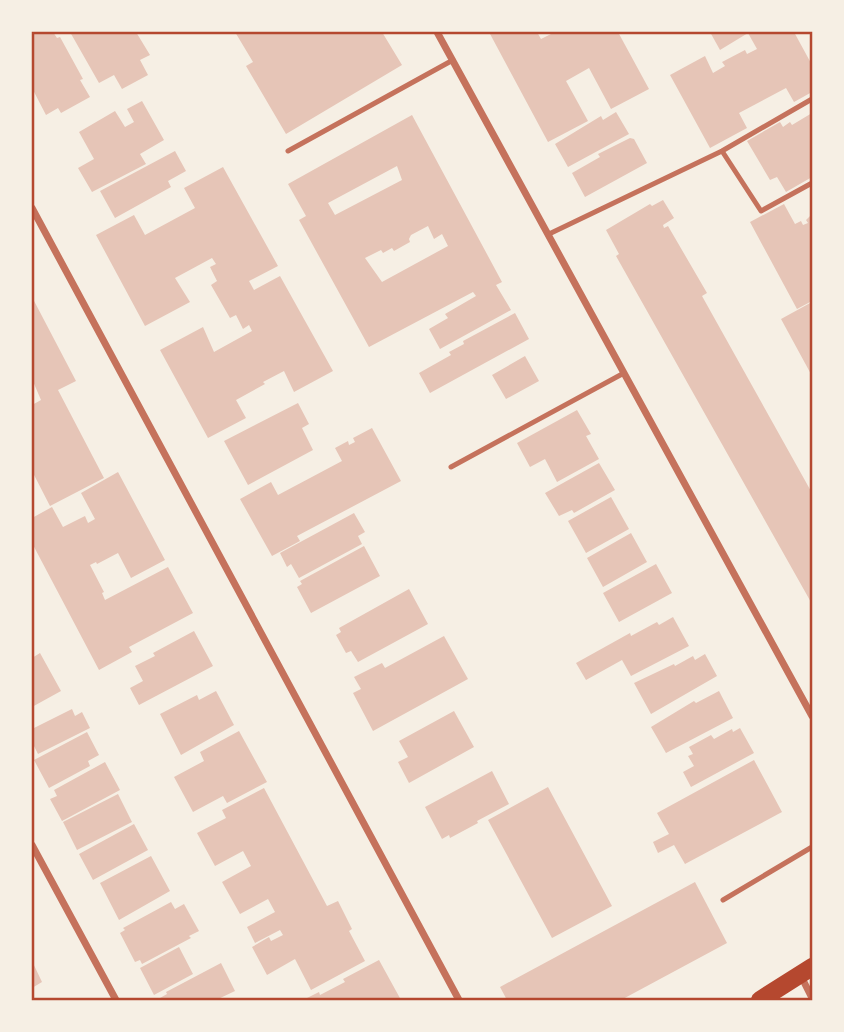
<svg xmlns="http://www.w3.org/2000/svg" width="844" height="1032" font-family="Ubuntu,sans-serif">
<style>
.building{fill:#e6c5b7;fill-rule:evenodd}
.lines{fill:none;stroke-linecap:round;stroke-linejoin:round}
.service{stroke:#c5725c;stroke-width:5}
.minor{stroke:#c5725c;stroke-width:7}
.primary{stroke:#b5482f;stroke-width:18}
.neatline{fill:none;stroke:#b5482f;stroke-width:2.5}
</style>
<rect width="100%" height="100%" fill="#f6efe4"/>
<path class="building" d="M32 32H53L57 38 60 37 83 79 80 80 90 97 61 113 58 108 46 115 32 88Z
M70 32H136L150 55 140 60 148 75 122 89 114 75 99 83Z
M235 32H382L402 65 286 134 246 66 253 62Z
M489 32H537L541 39 555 32H618L649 89 611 109 589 68 566 81 588 121 548 142Z
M710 32H794L812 65V92L794 102 786 88 739 113 747 128 710 148 670 75 705 56 713 73 725 66 722 62 745 50 747 54 757 49 748 33 720 50Z
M142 101 164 140 140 154 146 164 92 192 78 168 94 159 79 132 115 111 125 127 134 122 127 109Z
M616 112 629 134 568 167 555 144 601 116 603 120Z
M812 113V177L786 192 777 177 770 180 747 141 780 122 783 127 790 122 792 125Z
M412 115 502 282 496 285 511 310 440 349 429 329 448 318 445 314 476 296 473 292 369 347 299 220 306 216 288 184ZM397 166 402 180 335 215 328 203ZM428 226 434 239 442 234 448 246 382 282 365 258 381 250 383 253 392 248 394 251 410 242 409 239 411 235Z
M630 138 634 139 647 163 585 197 572 173 600 157 598 154Z
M175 151 186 171 168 181 171 187 115 218 100 191Z
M223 167 278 266 249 281 254 290 280 276 333 371 294 392 284 371 263 382 265 384 236 400 246 418 208 438 160 350 203 327 214 352 252 331 249 325 243 329 236 315 230 318 211 285 217 281 210 267 216 264 212 258 175 278 190 302 145 326 96 235 134 215 145 235 195 208 184 188Z
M663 200 674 218 663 225 664 228 668 226 707 293 702 296 812 493V604L616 256 619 254 606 230 650 204 652 206Z
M784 204 795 224 801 221 803 225 808 223 806 220 812 214V301L797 309 750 222Z
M32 297 76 381 58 390 104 478 50 506 32 471V405L41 400 32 379Z
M812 302V376L781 319Z
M515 313 529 339 430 393 419 373 451 355 449 352 464 344 463 341Z
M525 356 539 381 506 399 492 375Z
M298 403 309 424 302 428 313 450 248 485 224 441Z
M577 410 591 434 586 436 599 459 557 482 545 459 530 467 517 443Z
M372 428 401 481 297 536 300 541 272 556 240 499 271 482 278 495 342 461 335 448 348 441 349 445 355 442 353 438Z
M599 463 615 490 574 513 572 510 559 516 545 493Z
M118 472 165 560 131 578 118 553 97 564 96 562 90 565 104 592 102 593 105 600 168 567 193 613 129 647 132 652 99 670 32 543V518L52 507 63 527 85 516 88 523 95 519 81 493Z
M611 497 629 529 586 553 568 521Z
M354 513 365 532 358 536 362 544 299 578 291 564 287 567 280 553Z
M631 533 647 562 603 587 587 558Z
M364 546 380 576 311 613 297 587 302 584 300 581Z
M656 564 672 593 619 622 603 593Z
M409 589 428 624 358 662 351 651 346 653 336 635 341 632 339 628Z
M673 617 689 646 631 676 622 660 586 680 576 663 630 633 631 636 657 622 659 625Z
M194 631 213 666 139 705 130 688 143 681 135 666 155 656 153 653Z
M444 636 468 679 373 731 353 693 361 689 354 677 382 663 385 668Z
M40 653 61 691 32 707V658Z
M705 654 717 676 651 714 634 683 674 664 675 666 693 656 695 660Z
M216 691 234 725 181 755 160 714 197 695 199 700Z
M719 691 733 718 666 753 651 727 694 701 696 703Z
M72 709 75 716 82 712 90 728 38 754 32 742V729Z
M454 711 474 747 409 783 398 762 408 757 399 741Z
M740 728 754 753 691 787 683 772 694 766 688 756 693 754 689 747 711 735 714 739 732 729 733 732Z
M239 731 267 782 227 803 223 796 193 812 174 777 204 761 200 752Z
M87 732 99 755 88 761 90 766 49 788 34 760Z
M754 760 782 812 685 864 674 845 658 853 653 842 669 834 657 813Z
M105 762 120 790 62 821 50 799 57 796 54 790Z
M492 771 509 804 477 821 478 823 450 838 449 835 442 839 425 807Z
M548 787 612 906 552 938 488 820Z
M264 788 327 906 338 901 352 929 349 931 365 961 311 990 295 959 267 975 252 947 269 937 271 941 283 935 280 930 255 943 247 927 275 912 268 899 240 914 222 882 251 866 243 851 215 866 197 833 226 818 222 810Z
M118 794 132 822 77 850 63 822Z
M134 824 148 850 93 880 79 854Z
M151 856 170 891 119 920 100 883Z
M695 882 727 943 621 1000H507L500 987Z
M171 902 175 909 184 904 199 931 189 936 191 938 142 964 140 960 135 962 120 933 125 930 123 928Z
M179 947 193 974 154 995 140 968Z
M379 960 401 1000H303L319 992 320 995 345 982 343 979Z
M32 961 42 982 32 988Z
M221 963 235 991 216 1000H161L160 998 167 994 166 992Z"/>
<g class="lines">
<path class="service" d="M288 151 453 60
M722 151 761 211 812 183
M549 234 722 151 812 99
M451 467 624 373
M723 900 812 847"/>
<path class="minor" d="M437 32 812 716
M32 208 459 1000
M32 845 116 1000
M801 976 812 998"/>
<path class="primary" d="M760 1000 812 967"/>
</g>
<rect width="844" height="1032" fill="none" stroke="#f6efe4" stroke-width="66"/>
<rect x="33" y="33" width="778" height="966" class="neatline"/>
</svg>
